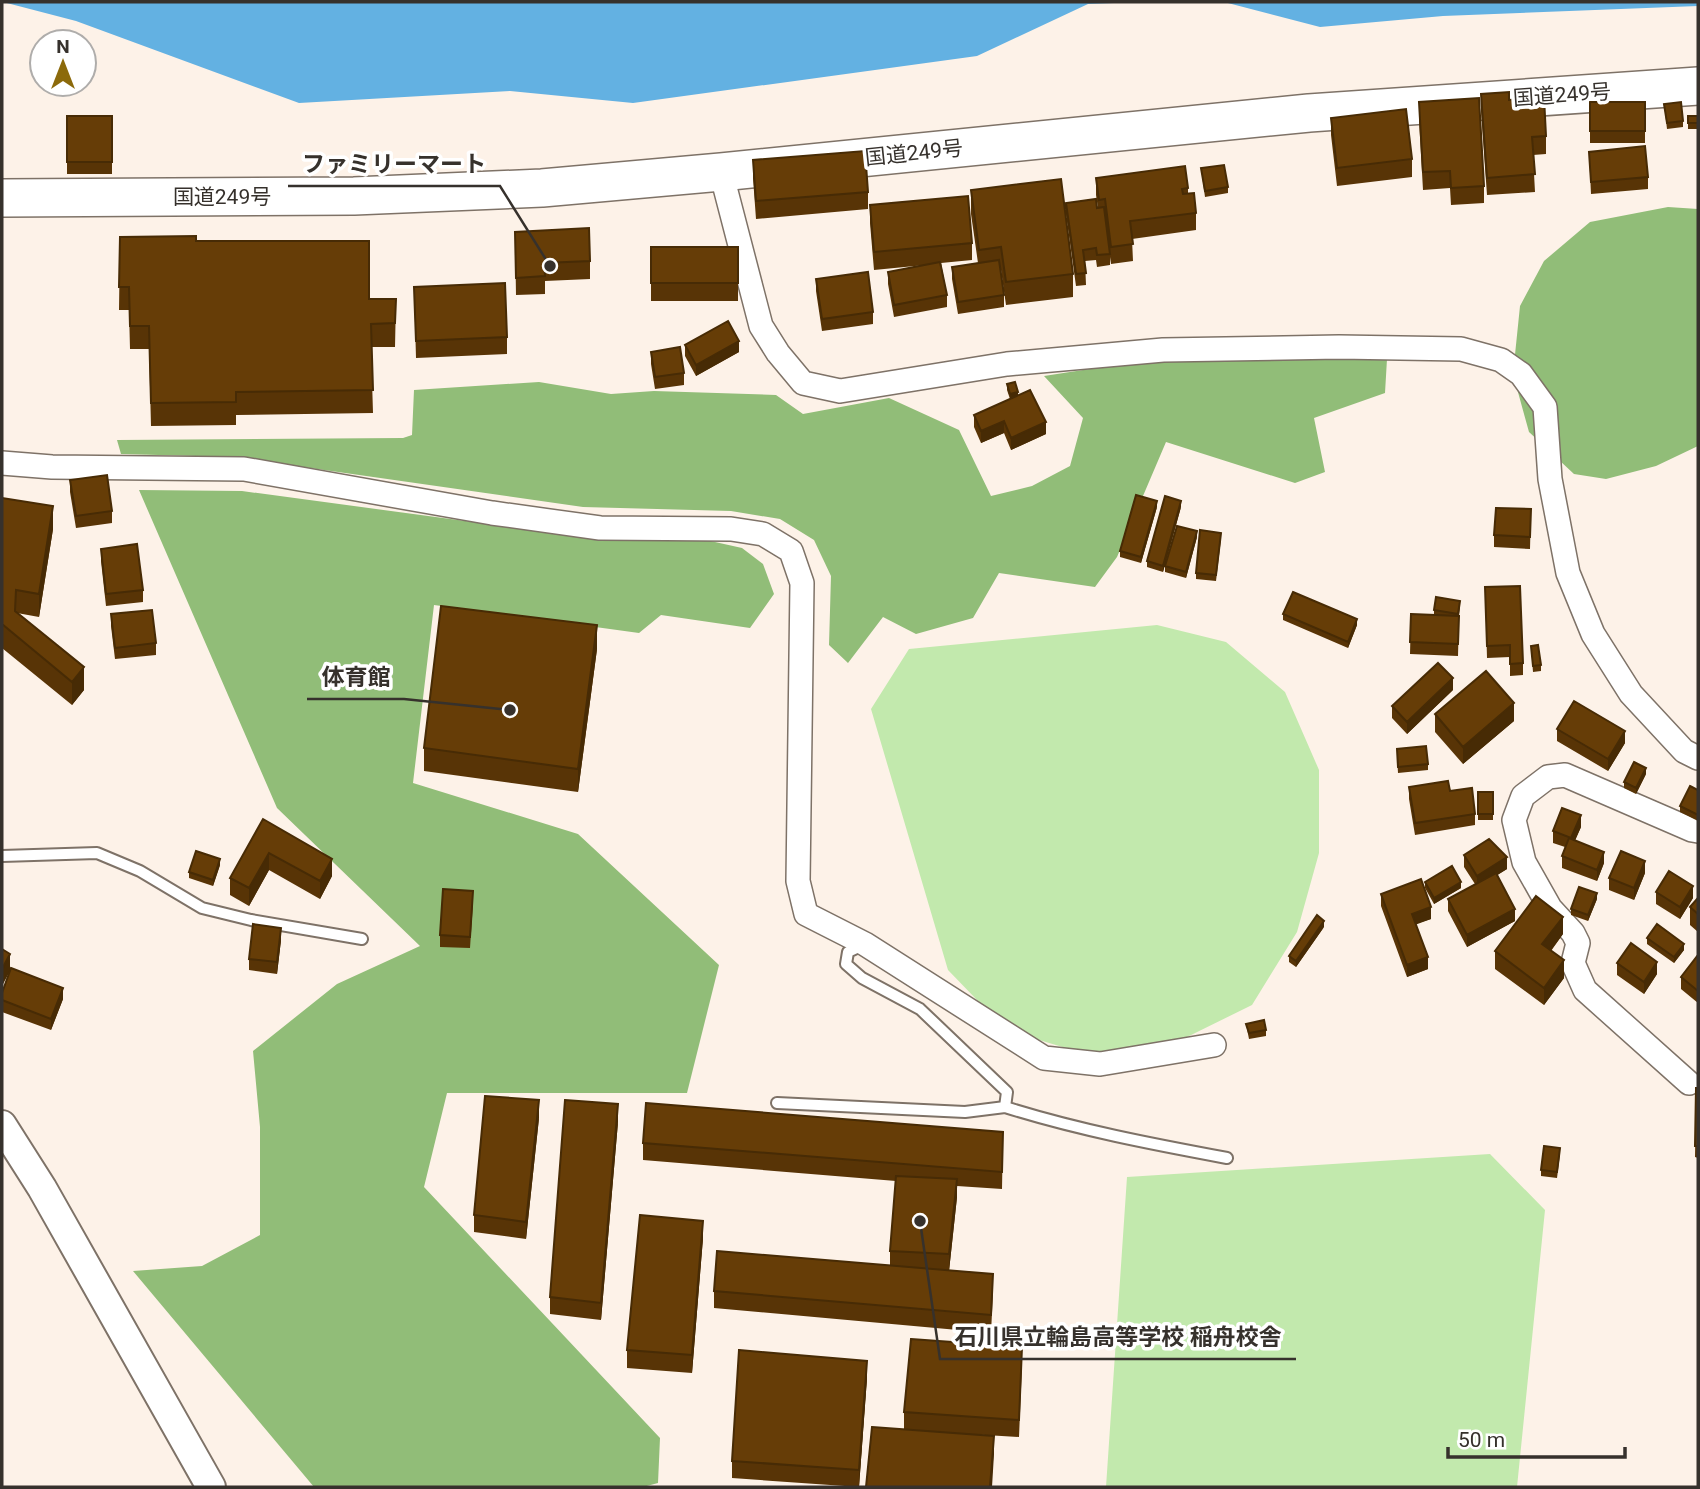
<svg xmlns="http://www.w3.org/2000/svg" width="1700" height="1489" font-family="Roboto,'Noto Sans JP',sans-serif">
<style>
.green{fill:#c2e9ad}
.forest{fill:#91bd78}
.water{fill:#63b1e2}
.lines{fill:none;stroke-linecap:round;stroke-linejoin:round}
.service-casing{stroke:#7e7267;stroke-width:14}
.minor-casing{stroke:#7e7267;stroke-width:26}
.tertiary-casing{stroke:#7e7267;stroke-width:32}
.trunk-casing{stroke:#7e7267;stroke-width:40}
.service{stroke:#fff;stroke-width:10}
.minor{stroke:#fff;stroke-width:23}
.tertiary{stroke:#fff;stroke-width:28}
.trunk{stroke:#fff;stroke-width:37}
.wall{fill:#583406}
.shaded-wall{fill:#472b05}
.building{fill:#663d07;stroke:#472b05;stroke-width:2}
.labels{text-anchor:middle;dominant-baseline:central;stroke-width:7;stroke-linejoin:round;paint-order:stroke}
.street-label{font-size:21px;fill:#36312c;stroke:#fff}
.leader{fill:none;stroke:#36312c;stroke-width:2.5}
.callout-dot{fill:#36312c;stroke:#fff;stroke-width:2.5}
.callout-label{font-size:23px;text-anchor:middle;font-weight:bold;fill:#36312c;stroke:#fff;stroke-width:7;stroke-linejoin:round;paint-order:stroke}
</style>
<rect width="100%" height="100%" fill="#fdf2e8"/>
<path class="green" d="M1157 625 1226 642 1285 692 1319 770V853L1297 932 1252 1005 1185 1038 1089 1055 1006 1030 948 970 871 709 909 649Z
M1490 1154 1545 1210 1517 1487H1106L1127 1177Z"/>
<path class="forest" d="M1668 207 1698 209V446L1656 466 1606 479 1574 474 1529 432 1513 374 1520 306 1544 261 1590 222Z
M1387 359 1385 393 1314 418 1325 472 1295 483 1166 442 1117 557 1095 587 999 573 973 618 916 634 883 617 848 663 829 645 831 576 814 540 780 519 731 511 583 507 233 457 121 454 117 440 403 438 412 435 414 390 539 382 611 394 654 391 776 395 803 414 889 398 959 430 991 496 1032 486 1070 466 1083 418 1044 376 1148 360Z
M139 490 242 491 607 540H706L742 548 763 564 774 594 750 628 661 615 639 633 434 605 413 783 578 834 719 965 687 1093H447L424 1187 660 1438 658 1483 643 1487H314L133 1271 202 1266 260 1235V1127L253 1051 337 984 420 946 277 808Z"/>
<path class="water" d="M3 2H1140L1088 4 977 56 633 103 510 91 299 103 76 21Z
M1224 2H1698V6L1443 16 1320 27Z"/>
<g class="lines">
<defs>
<path id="service" d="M2 856 97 853 140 871 202 908 251 920 362 939
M777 1103 965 1112 1005 1107 1007 1092 920 1009 862 978 846 964 848 952 863 945
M1005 1107C1078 1130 1152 1144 1227 1158"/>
<path id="minor" d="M721 172 761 326 778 353 803 383 840 391 1007 364 1163 350 1339 347 1461 349 1501 360 1521 374 1545 407 1550 479 1568 573 1593 634 1631 694 1684 751 1698 758
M2 463 52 467 244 469 492 513 600 528 731 529 763 534 791 551 802 583 798 881 806 914 865 944 1044 1058 1100 1064 1214 1045
M1689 1083 1585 990 1573 963 1578 943 1573 933 1550 908 1524 862 1514 820 1523 796 1548 777 1565 775 1692 830 1698 831"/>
<path id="tertiary" d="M2 1125 42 1188 211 1487"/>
<path id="trunk" d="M2 198 354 196 542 188 721 172 1309 113 1698 86"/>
</defs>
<use href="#service" class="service-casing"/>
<use href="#minor" class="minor-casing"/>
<use href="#tertiary" class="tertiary-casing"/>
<use href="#trunk" class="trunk-casing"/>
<use href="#service" class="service"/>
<use href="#minor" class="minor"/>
<use href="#tertiary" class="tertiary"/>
<use href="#trunk" class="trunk"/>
</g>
<path class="wall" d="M1481 94 1509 100 1546 136V154L1533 155 1535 192 1487 195 1481 111Z
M1419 102 1484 186V203L1451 205 1450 188 1423 190 1419 120Z
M1590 102H1645V143H1590Z
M1664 104 1683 121V127L1667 129Z
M67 116H112V174H67Z
M1688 116H1698V129H1688Z
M1331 118 1412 159V177L1337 186 1331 135Z
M1589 152 1648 177V189L1591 194Z
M753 160 868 192V209L756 219 753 178Z
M1201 168 1228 187V193L1205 197Z
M1096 178 1188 188V194L1196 213V230L1132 239 1133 261 1111 264 1110 257V265L1097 267 1096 260 1085 261 1086 285 1076 286 1066 214V203L1098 208 1096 195Z
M971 190 1073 274V297L1006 305 1001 270H1000L1004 295V307L958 314 952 279V267L978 263 971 214Z
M870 205 972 243V260L941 263 947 295V307L894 317 888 284V272L925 265 874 270 870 223Z
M515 232 590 261V279L545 281V294L516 295Z
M120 237 196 241 369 299H396L395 347H371L373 413 236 415V425L151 426 149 349H130L129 310H119Z
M651 247H738V301H651Z
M816 279 873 312V324L822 331 816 291Z
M414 287 507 337V354L416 358Z
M685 345 739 352 696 376 685 356Z
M651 352 684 373V385L655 389 651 364Z
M1007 384 1018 396 1046 434 1011 450 1004 433 981 443 974 427V415L1010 399 1007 390Z
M70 480 112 511V523L76 528 70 492Z
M2 498 53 529 39 617 17 613 84 690 72 705 2 648Z
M1157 507 1141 563 1120 557V551Z
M1181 507 1163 572 1147 567V561Z
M1531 509 1530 549 1494 547V535Z
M1197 537 1186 578 1165 572V566Z
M1221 539 1216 581 1196 579V573Z
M101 549 143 590V602L106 606 101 561Z
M1485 587 1523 663V675L1510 676V657L1487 658Z
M1460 607 1459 616 1458 656 1410 654 1411 614 1434 615V610Z
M111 614 156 643V655L115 659 111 626Z
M1283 614 1357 625 1348 648 1283 620Z
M1531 646 1541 665V671L1533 672Z
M597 649 578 792 424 771V748Z
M1453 690 1407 734 1392 718V706Z
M1435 714 1514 721 1463 764 1435 732Z
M1557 729 1625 743 1608 771 1557 741Z
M1397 755 1428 764V770L1398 773Z
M1646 774 1636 794 1624 788V782Z
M1409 787 1450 791 1475 814V825L1415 835 1409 799Z
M1698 790V821L1680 812V806Z
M1478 792H1493V820H1478Z
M263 819 332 876 320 899 269 870 249 906 230 895V878Z
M1581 827 1575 840 1604 863 1597 881 1562 868V856L1565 847 1553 843V831Z
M1464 855 1507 869 1497 875 1515 921 1467 947 1448 911V899L1475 884 1464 867Z
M220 865 213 886 189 878V872Z
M1645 873 1634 900 1609 890V878Z
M1425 882 1461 888 1434 904 1425 888Z
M1656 892 1693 898 1680 919 1656 904Z
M1381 894 1431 919 1415 924 1428 969 1407 977 1381 906Z
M1597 899 1588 921 1571 915V909Z
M473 903 470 948 440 947V935Z
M1690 907 1698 914V932L1690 925Z
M1324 927 1296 967 1289 962V956Z
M1563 934 1551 951 1564 978 1544 1005 1495 969V951Z
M1647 938 1684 950 1674 963 1647 944Z
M281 940 277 974 249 970V959Z
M1698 955V1003L1681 989V977Z
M1617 963 1657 974 1644 994 1617 975Z
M2 993 63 999 51 1030 2 1012Z
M1246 1024 1266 1030V1036L1249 1039Z
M1696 1088H1698V1158L1695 1157Z
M539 1118 526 1239 474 1232V1215Z
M618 1122 601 1320 550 1314V1297Z
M1003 1132 1002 1189 957 1186V1197L949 1271 993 1292 991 1333 714 1308V1291L890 1266V1251L896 1181 643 1160V1143Z
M1560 1154 1557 1178 1541 1176V1170Z
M703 1238 692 1373 627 1368V1350Z
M1022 1365 1019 1437 904 1430V1412Z
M867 1378 859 1487 732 1478V1461Z"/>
<path class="shaded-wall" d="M739 341V352L696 376V365Z
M1018 392V398L1010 400V394Z
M1004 421V433L981 443V431Z
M1046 422V434L1011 450V438Z
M1157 501V507L1141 563V557Z
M1181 501V507L1163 572V566Z
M53 506V529L39 617V594Z
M1197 531V537L1186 578V572Z
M1357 619V625L1348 648V642Z
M597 625V649L578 792V769Z
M84 667V690L72 705V682Z
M1453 678V690L1407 734V722Z
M1514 703V721L1463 764V747Z
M1625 731V743L1608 771V759Z
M1646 768V774L1636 794V788Z
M1581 815V827L1571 850V838Z
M1604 852V863L1597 881V870Z
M269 853V870L249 906V888Z
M1507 857V869L1477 888V876Z
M220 859V865L213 886V880Z
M332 859V876L320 899V881Z
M1645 861V873L1634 900V888Z
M1461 882V888L1434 904V898Z
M1693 886V898L1680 919V907Z
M1597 893V899L1588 921V915Z
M1431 907V919L1412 926V914Z
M1515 909V921L1467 947V935Z
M1563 917V934L1542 962V944Z
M1324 921V927L1296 967V961Z
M281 928V940L277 974V962Z
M1684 944V950L1674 963V957Z
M10 954V971L2 986V969Z
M1428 957V969L1407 977V965Z
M1564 960V978L1544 1005V988Z
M1657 962V974L1644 994V982Z
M63 988V999L51 1030V1019Z
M539 1100V1118L526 1239V1222Z
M618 1104V1122L601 1320V1303Z
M957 1179V1197L949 1271V1254Z
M703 1221V1238L692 1373V1355Z
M867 1361V1378L859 1487V1470Z
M994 1436V1454L992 1487H990Z"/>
<path class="building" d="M1509 92V100L1544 97 1546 136 1532 137 1535 174 1487 178 1481 94Z
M1479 98 1484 186 1451 188 1450 171 1423 172 1419 102Z
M1590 102H1645V131H1590Z
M1681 102 1683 121 1667 123 1664 104Z
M1406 109 1412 159 1337 168 1331 118Z
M67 116H112V162H67Z
M1688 116H1698V123H1688Z
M1645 146 1648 177 1591 182 1589 152Z
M865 151 868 192 756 201 753 160Z
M1224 165 1228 187 1205 191 1201 168Z
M1185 166 1188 188 1182 189 1183 194 1194 193 1196 213 1130 221 1133 244 1111 247 1105 199 1099 200 1096 178Z
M1061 179 1073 274 1006 282 1001 247 979 250 971 190Z
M968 196 972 243 874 252 870 205Z
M1096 199 1097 208 1104 207 1110 254 1097 255 1096 248 1083 250 1086 273 1076 274 1066 203Z
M589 228 590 261 544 263 545 276 516 278 515 232Z
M196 236V241H369V299H396L395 323 371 324 373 390 236 392V402L151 403 149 326H130L129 287H119L120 237Z
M651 247H738V283H651Z
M999 260 1004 295 958 302 952 267Z
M940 262 947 295 894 305 888 272Z
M868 272 873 312 822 319 816 279Z
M505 283 507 337 416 341 414 287Z
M728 321 739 341 696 365 685 345Z
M680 347 684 373 655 377 651 352Z
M1015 382 1018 392 1010 394 1007 384Z
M1030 390 1046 422 1011 438 1004 421 981 431 974 415Z
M107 475 112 511 76 516 70 480Z
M1136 495 1157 501 1141 557 1120 551Z
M1165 496 1181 501 1163 566 1147 561Z
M2 498 53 506 39 594 16 590 15 611 84 667 72 682 2 624Z
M1496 508 1531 509 1530 537 1494 535Z
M1177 526 1197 531 1186 572 1165 566Z
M1200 530 1221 533 1216 575 1196 573Z
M137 544 143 590 106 594 101 549Z
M1520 586 1523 663 1510 664V645L1487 646 1485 587Z
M1293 592 1357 619 1348 642 1283 614Z
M1436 597 1460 601 1458 614 1434 610Z
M441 606 597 625 578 769 424 748Z
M152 610 156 643 115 648 111 614Z
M1411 614 1459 616 1458 644 1410 642Z
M1538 645 1541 665 1533 666 1531 646Z
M1438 663 1453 678 1407 722 1392 706Z
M1486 671 1514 703 1463 747 1435 714Z
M1574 701 1625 731 1608 759 1557 729Z
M1426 746 1428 764 1398 767 1397 749Z
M1634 762 1646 768 1636 788 1624 782Z
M1448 781 1450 791 1472 788 1475 814 1415 823 1409 787Z
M1690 786 1698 790V815L1680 806Z
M1478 792H1493V814H1478Z
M1562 808 1581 815 1571 838 1553 831Z
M263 819 332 859 320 881 269 853 249 888 230 878Z
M1569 838 1604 852 1597 870 1562 856Z
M1489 839 1507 857 1477 876 1464 855Z
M196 851 220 859 213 880 189 872Z
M1621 851 1645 861 1634 888 1609 878Z
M1452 866 1461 882 1434 898 1425 882Z
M1669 871 1693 886 1680 907 1656 892Z
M1496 873 1515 909 1467 935 1448 899Z
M1421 879 1431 907 1412 914 1428 957 1407 965 1381 894Z
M1579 887 1597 893 1588 915 1571 909Z
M443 889 473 891 470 937 440 935Z
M1536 896 1563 917 1542 944 1564 960 1544 988 1495 951Z
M1698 898V914L1690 907Z
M1317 915 1324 921 1296 961 1289 956Z
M253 924 281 928 277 962 249 959Z
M1657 924 1684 944 1674 957 1647 938Z
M1631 943 1657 962 1644 982 1617 963Z
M2 949 10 954 2 969Z
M1698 955V991L1681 977Z
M11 968 63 988 51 1019 2 1000V993Z
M1264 1020 1266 1030 1249 1033 1246 1024Z
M1696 1088H1698V1146H1695Z
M485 1096 539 1100 526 1222 474 1215Z
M565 1100 618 1104 601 1303 550 1297Z
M646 1103 1003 1132 1002 1172 643 1143Z
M1544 1146 1560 1148 1557 1172 1541 1170Z
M896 1176 957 1179 949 1254 890 1251Z
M640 1215 703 1221 692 1355 627 1350Z
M717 1251 993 1274 991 1315 714 1291Z
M911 1339 1022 1347 1019 1420 904 1412Z
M739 1350 867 1361 859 1470 732 1461Z
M872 1427 994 1436 990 1487H866Z"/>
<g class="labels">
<g class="street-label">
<text transform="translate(1562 95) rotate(-4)">国道249号</text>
<text transform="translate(914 153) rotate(-6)">国道249号</text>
<text x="222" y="197">国道249号</text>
</g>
</g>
<path class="leader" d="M550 266L500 186H288M510 710L404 699H307M920 1221L940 1359H1296"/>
<g class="callout-dot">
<circle cx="550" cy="266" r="7"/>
<circle cx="510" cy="710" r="7"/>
<circle cx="920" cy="1221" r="7"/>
</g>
<g class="callout-label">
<text x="394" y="172">ファミリーマート</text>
<text x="356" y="685">体育館</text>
<text x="1118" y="1345">石川県立輪島高等学校 稲舟校舎</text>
</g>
<rect width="1700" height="1489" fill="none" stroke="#36312c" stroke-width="7"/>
<g transform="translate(63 63)"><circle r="33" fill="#ffffff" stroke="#afadab" stroke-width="2"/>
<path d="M0-5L12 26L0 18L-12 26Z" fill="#8c6a0b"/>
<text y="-10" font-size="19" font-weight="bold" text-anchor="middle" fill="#36312c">N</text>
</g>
<path d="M1448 1447v10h177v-10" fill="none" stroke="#36312c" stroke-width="3.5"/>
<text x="1458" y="1447" font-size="21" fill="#36312c" stroke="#ffffff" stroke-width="5" paint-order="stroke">50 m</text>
</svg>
